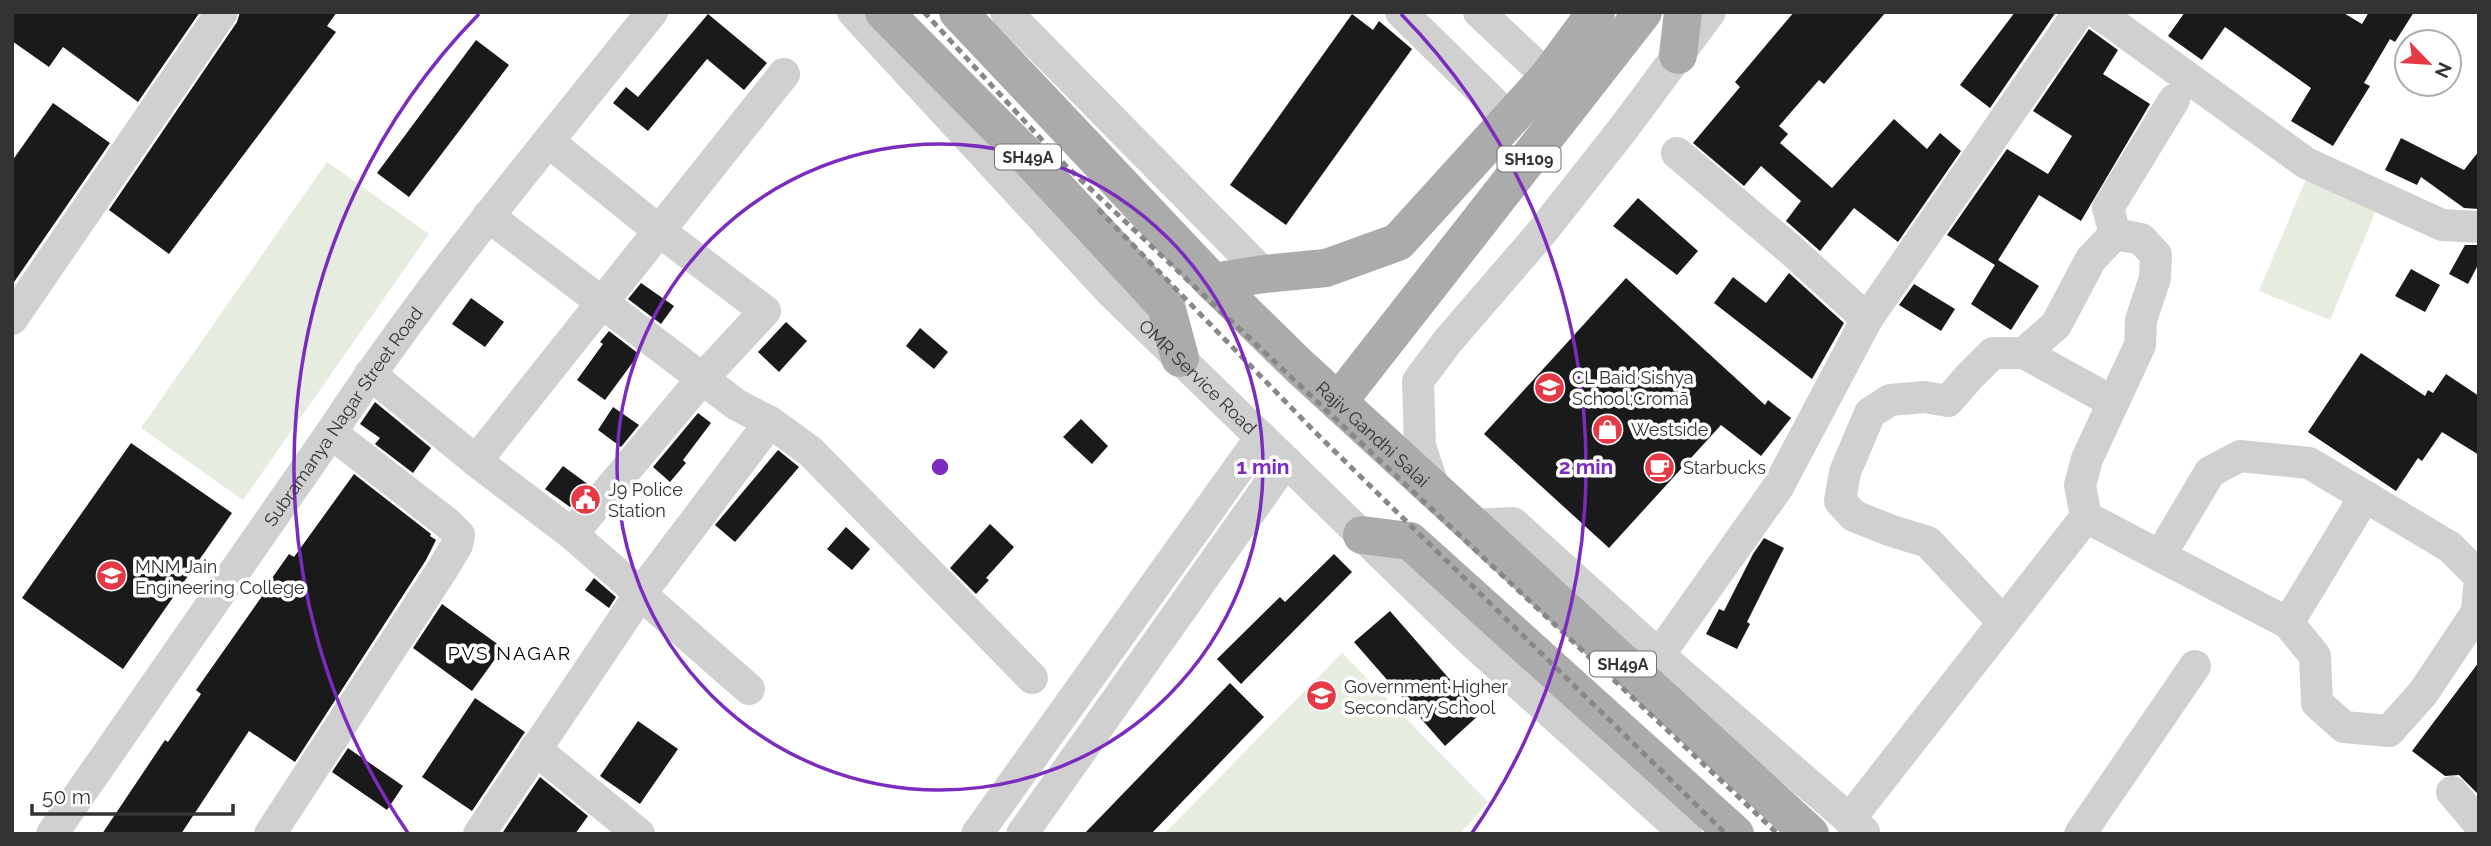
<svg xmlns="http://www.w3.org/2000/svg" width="2491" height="846" font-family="Raleway,sans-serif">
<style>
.green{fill:#e6ecdf}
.building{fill:#1a1a1a}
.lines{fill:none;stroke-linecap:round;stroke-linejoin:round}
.minor{stroke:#d0d0d0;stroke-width:32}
.major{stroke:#ababab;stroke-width:38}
.rail{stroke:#888;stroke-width:5;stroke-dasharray:7 5;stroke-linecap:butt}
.ring{fill:none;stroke:#7b2cbf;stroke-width:3.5}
.labels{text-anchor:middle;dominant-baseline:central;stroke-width:7;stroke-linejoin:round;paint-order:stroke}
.shield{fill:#fff;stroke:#707070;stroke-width:2}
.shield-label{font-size:16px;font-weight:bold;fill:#333}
.street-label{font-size:18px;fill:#333;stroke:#fff}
.poi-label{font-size:18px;fill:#333;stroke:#fff;text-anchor:start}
.neighbourhood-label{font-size:19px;letter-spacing:2px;fill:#000;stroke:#fff}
.centre{fill:#7b2cbf;stroke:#fff;stroke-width:3.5}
.ring-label{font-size:21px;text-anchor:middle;font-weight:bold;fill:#7b2cbf;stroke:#fff;stroke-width:7;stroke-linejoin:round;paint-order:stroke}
</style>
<rect width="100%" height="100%" fill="#fff"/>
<path class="green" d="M327 162 429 234 243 500 141 428Z
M2306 179 2377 208 2330 320 2259 291Z
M1342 653 1488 802 1460 834H1164Z"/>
<path class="building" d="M12 12H200L138 102 63 47 49 67 12 41Z
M240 12H337L327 26 336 32 169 254 109 210 237 22Z
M1794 12H1886L1824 84 1819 80 1779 126 1788 134 1780 143 1832 188 1894 119 1927 149 1940 133 1961 151 1898 242 1854 208 1820 251 1786 221 1801 201 1761 166 1744 186 1693 143 1740 87 1735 82Z
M2015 12H2056L1990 108 1960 85Z
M2185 12H2342L2362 24 2369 12H2414L2395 42 2390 39 2364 83 2370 86 2333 146 2291 121 2311 88 2225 27 2202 60 2168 36Z
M708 14 767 63 744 90 707 59 648 131 613 103 626 87 638 97Z
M1352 14 1373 30 1379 21 1412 49 1286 225 1230 185Z
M2089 29 2118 50 2103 74 2150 104 2081 221 2039 195 1995 265 1947 235 2007 149 2048 174 2072 136 2033 111Z
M476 40 509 65 409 197 377 173Z
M53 103 110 143 12 285V161Z
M2401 138 2464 170 2479 151V209L2464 208 2421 177 2417 185 2385 170Z
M1638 198 1698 251 1677 275 1613 226Z
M2465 245H2479V263L2468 284 2449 274Z
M1998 260 2039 286 2011 330 1971 304Z
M2411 269 2440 285 2425 312 2395 296Z
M1789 273 1844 323 1812 379 1714 303 1733 277 1766 303Z
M1626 278 1765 405 1768 400 1791 418 1761 456 1721 425 1609 548 1484 434Z
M641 283 674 306 661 324 628 299Z
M1914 284 1955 309 1941 331 1899 305Z
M471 298 504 322 485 347 452 324Z
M786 322 807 341 779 372 758 352Z
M920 328 948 352 934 369 906 346Z
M609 331 639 354 605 400 577 380 603 344 600 342Z
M2361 353 2425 396 2428 390 2433 393 2446 374 2479 396V455L2442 432 2422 461 2418 458 2396 491 2308 432Z
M375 402 431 448 413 473 375 444 380 438 360 424Z
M613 407 639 425 621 447 598 430Z
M698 413 711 423 683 460 686 463 670 482 653 467Z
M1081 419 1108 446 1092 464 1063 437Z
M131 443 232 513 123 669 22 598Z
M778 450 799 467 735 542 715 525Z
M563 466 589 485 570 507 545 489Z
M354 474 431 534 430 536 436 540 426 560 295 762 249 731 181 834H102L165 740 168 742 201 694 196 690 272 582 270 581 289 554 294 557Z
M990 524 1014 547 986 578 989 580 976 594 950 568Z
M846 527 870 549 852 570 827 549Z
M1764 538 1784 548 1747 622 1750 624 1737 649 1706 634 1719 609 1724 611 1753 554Z
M1334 554 1352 572 1241 684 1217 659 1280 597 1285 602Z
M594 578 616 597 609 608 585 590Z
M442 604 503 648 472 691 413 648Z
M1390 611 1480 714 1445 746 1354 642Z
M2479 662V795L2459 775 2445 776 2412 751Z
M1230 683 1264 717 1151 834H1084Z
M475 698 525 732 472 811 422 777Z
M638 721 678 749 640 804 600 776Z
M348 748 403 786 387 810 332 772Z
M540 777 588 816 575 834H506L503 832Z"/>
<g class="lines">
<g class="minor">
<path id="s1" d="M853 12 1110 291 1468 638 1686 834"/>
<path d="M1006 12 1264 274"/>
<path d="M1401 12 1510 119"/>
<path d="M1479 12 1548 77"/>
<path d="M2097 12 2306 163 2442 225 2479 227"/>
<path d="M549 142 658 230 765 311 702 379 572 534"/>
<path d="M1677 153 1791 250 1867 319"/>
<path d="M488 216 737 405 770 422 811 452 1032 678"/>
<path d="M2115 234 2108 208 2174 100"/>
<path d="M12 319 222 12"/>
<path d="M2024 353 2113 402"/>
<path d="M370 374 476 461 572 534 749 689"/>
<path d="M476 461 784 74"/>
<path d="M1436 494 1420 446 1418 381 1447 342 1541 233 1623 129 1710 12"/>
<path d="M1471 525 1513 523 1659 655 1864 832"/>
<path d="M2160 556 2210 472 2240 456 2309 463 2450 547 2479 576"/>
<path d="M2003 622 1928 542 1892 531 1854 516 1840 501 1845 472 1870 413 1890 400 1924 397 1948 401 1969 377 1993 353H2024L2056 325 2091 259 2115 234 2141 239 2156 255 2155 278 2141 320 2140 345 2087 459 2080 485 2086 517"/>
<path d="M2288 623 2365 496"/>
<path d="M1659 655 1778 487 1867 319 2079 12"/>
<path d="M535 749 639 834"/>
<path d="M2452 792 2479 824"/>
<path d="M1849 820 2086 517 2288 623 2315 656 2317 703 2344 727 2389 731 2423 693 2477 612 2479 588"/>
<path id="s2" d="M52 834 331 433C428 285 542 150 652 12"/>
<path d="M270 834 442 570 457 545 459 535 447 523 331 433"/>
<path d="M479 834 641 593 770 422"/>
<path d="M977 834 1261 437"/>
<path d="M1022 834 1286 461"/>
<path d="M2080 834 2195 666"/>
</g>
<g class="major">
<path d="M884 12 1026 155 1166 306 1180 358"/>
<path id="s3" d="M958 12 1213 282 1298 365 1810 834"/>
<path d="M1678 55 1683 12"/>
<path d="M1213 282 1264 274 1326 268 1398 242 1548 77 1596 12"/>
<path d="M1338 402 1643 12"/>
<path d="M1362 535 1410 541 1735 834"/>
</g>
<path class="rail" d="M924 12 1065 165 1778 834
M1098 209 1314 431 1726 834"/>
</g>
<g class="ring">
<circle cx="940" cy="467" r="323"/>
<path d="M408 833A646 646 0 0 1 479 14M1401 14A646 646 0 0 1 1472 833"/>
</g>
<defs>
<symbol id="school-disc" viewBox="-11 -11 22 22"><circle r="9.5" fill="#e63946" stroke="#fff"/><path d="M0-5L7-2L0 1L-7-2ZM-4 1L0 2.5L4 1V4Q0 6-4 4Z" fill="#fff"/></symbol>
<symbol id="shop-disc" viewBox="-11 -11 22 22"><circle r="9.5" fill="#e63946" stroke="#fff"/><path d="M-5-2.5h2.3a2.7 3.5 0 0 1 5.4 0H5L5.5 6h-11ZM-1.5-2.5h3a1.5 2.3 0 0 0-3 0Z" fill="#fff"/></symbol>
<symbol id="cafe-disc" viewBox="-11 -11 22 22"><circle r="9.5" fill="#e63946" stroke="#fff"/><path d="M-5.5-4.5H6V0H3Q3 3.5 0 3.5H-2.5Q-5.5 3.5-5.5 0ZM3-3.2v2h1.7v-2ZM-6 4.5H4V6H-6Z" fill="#fff"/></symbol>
<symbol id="civic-disc" viewBox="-11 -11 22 22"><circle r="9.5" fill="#e63946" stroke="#fff"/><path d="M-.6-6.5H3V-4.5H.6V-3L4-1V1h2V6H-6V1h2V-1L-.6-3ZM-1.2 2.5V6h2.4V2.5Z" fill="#fff"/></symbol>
<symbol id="university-disc" viewBox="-11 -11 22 22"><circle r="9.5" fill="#e63946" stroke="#fff"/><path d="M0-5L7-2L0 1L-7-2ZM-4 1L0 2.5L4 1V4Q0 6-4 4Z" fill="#fff"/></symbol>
</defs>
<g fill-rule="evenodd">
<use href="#school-disc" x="1532" y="370" width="35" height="35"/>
<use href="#shop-disc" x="1590" y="412" width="35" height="35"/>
<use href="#cafe-disc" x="1642" y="450" width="35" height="35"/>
<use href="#civic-disc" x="568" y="482" width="35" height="35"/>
<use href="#university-disc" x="94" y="558" width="35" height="35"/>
<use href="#school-disc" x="1304" y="678" width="35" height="35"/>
</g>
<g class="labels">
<g class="shield">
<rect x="995" y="144.5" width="66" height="25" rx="5"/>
<rect x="1497.5" y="146.5" width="63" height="25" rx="5"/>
<rect x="1590" y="651.5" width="66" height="25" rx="5"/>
</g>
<g class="shield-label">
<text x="1028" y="157">SH49A</text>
<text x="1529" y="159">SH109</text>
<text x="1623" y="664">SH49A</text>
</g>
<g class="street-label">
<text stroke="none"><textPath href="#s1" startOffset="502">OMR Service Road</textPath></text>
<text stroke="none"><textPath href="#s2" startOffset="509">Subramanya Nagar Street Road</textPath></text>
<text stroke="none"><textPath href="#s3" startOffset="592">Rajiv Gandhi Salai</textPath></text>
</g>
<g class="poi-label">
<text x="1572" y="377">CL Baid Sishya<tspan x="1572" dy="21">School;Cromā</tspan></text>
<text x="1631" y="429">Westside</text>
<text x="1683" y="467">Starbucks</text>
<text x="608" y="489">J9 Police<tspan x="608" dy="21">Station</tspan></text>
<text x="135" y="566">MNM Jain<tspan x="135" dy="21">Engineering College</tspan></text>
<text x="1344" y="686">Government Higher<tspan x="1344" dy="21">Secondary School</tspan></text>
</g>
<g class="neighbourhood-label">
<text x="510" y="653">PVS NAGAR</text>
</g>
</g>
<circle cx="940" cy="467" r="10" class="centre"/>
<g class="ring-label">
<text x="1263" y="474">1 min</text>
<text x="1586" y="474">2 min</text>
</g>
<rect width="2491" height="846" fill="none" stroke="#333333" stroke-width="28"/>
<g transform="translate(2428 63) rotate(115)"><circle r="33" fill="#ffffff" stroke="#adadad" stroke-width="2"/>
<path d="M0-5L12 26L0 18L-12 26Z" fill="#e63946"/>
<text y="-10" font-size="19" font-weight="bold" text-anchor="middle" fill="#333333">N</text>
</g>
<path d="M32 804v10h201v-10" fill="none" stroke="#333333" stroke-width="3.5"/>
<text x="42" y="804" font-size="21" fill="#333333" stroke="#ffffff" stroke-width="5" paint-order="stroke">50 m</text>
</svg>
